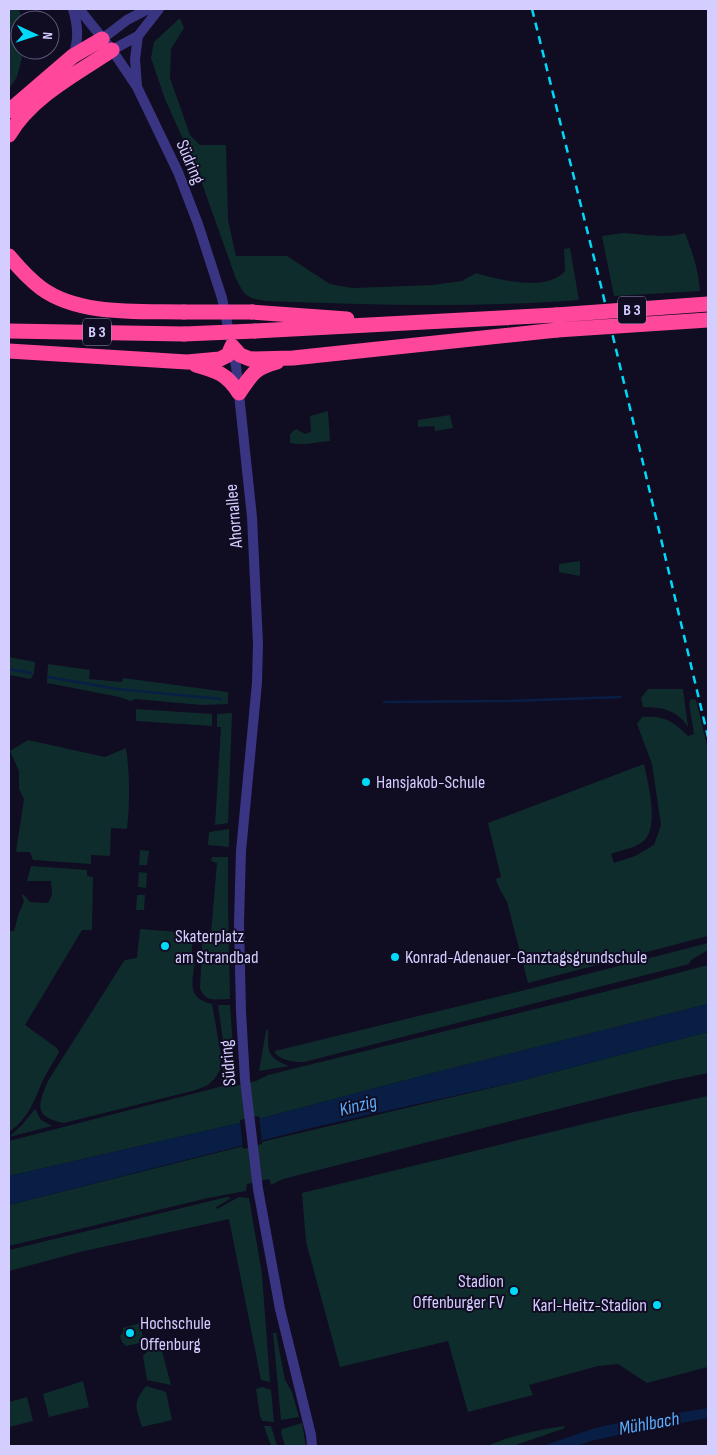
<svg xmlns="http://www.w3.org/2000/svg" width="717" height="1455" font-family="'Sofia Sans Condensed',sans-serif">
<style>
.green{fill:#0f2c2c}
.water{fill:#091e44}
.pier{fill:#100c22}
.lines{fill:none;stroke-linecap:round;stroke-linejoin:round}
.stream{stroke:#091e44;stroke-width:2.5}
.minor{stroke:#3a3583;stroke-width:10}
.highway{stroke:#ff489c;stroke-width:15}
.rail{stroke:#00daf8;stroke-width:2.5;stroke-dasharray:8 6;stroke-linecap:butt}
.highway-bridge{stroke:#ff489c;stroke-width:15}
.poi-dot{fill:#00daf8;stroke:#100c22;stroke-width:2}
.labels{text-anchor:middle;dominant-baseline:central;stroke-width:4;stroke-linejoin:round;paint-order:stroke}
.shield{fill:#100c22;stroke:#9993bd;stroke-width:1}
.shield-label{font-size:16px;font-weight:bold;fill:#d4cdff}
.street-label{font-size:18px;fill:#d4cdff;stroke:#100c22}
.poi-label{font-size:18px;fill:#d4cdff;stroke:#100c22;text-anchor:start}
.water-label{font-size:19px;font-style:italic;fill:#5bafff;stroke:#100c22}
</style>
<rect width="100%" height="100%" fill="#100c22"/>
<path class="green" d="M9 9H19L22 20H20V50H24L17 77 9 89Z
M180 18 184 28 171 49 170 78 190 135 200 145H226L228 220 236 256H287L330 284 352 288 433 285 462 281 476 273C498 280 548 292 565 271L564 249 570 248 579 300C474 308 370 305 266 301 245 297 246 297 236 279L199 175 165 99 151 58 154 42Z
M623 233C641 234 668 239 685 233 693 254 698 268 700 291L614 296 602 236Z
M328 411 330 441C317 442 303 446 290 443V434L296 429 305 434 311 432 310 416Z
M450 415 453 428 435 431 434 426 418 427V420Z
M580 561V576L559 572V564Z
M9 657 35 662 34 673 31 679 9 675Z
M48 664 90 670 89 679 122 682 123 678 228 692V704L202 705 135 699 131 701 119 697 53 684 47 683Z
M648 689H683L688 727C677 710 662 707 643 707L641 698Z
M691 699 696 700 708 749V936L528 983 507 902C503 894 498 888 496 879L501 877 488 823 644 764C648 783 661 831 641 843 632 849 620 850 611 854L614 863 635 856 654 845 661 825 652 764 637 724 642 717C664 715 673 721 688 736L694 734 689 703Z
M136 709 212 714V726L136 721Z
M232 713 228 823 215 825 221 727H217V714Z
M28 740 105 757 126 748C130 776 130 801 127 829L111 828 110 856 91 855V864L33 860 30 852H16L24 799 19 789V771L10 751Z
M229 829V847L208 845 209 832Z
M140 850 149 851 147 865H139Z
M212 857H228V904L230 999C217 999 205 1003 200 988L203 933H211L217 863 211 861Z
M31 866 87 870V876L93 877 92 930H82L25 1025 57 1048 59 1052C55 1060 49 1068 45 1076 35 1097 30 1118 9 1132V931H14L18 916 24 901 22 896 23 894 30 902 48 903 52 895 51 881H27Z
M139 872 147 873 146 888 138 887Z
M137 895H145L144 910H136Z
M140 929 193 933 191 961H195C192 983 187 998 212 1004L221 1055 220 1070 215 1078 208 1085 196 1090 64 1123C33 1117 38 1105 48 1081L122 964 125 960 137 958Z
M708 943V950L691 960 689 964 304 1062C293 1062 282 1061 275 1053V1051L529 989Z
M708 965V1004L425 1075 266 1117 9 1176V1141L219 1087 233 1082 235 1086 256 1081 268 1075 640 983Z
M218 1005H230L235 1075 220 1080 226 1061Z
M268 1028C268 1051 266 1057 289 1066L259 1071 266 1031Z
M708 1032V1073L665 1082 283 1179 271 1185 269 1179 247 1184 246 1191 208 1198 9 1246V1205L240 1147 516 1082Z
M708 1096V1367L647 1383 618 1364 598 1366 529 1385 533 1395 468 1412 448 1341 340 1367 306 1242 302 1193 625 1114Z
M35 1109 41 1120 52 1126 9 1137 22 1125Z
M227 1197 231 1198 216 1207 217 1209 239 1197 249 1198 262 1274 270 1382 261 1380 229 1219 80 1252 9 1271V1250Z
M140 1323 144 1342 126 1346 122 1342 120 1336 123 1332V1328Z
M273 1333H276L285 1380 292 1392 299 1417 281 1420Z
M151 1348 162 1351 171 1385 147 1380 143 1356Z
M83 1381 89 1407 49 1417 43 1394Z
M146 1386 166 1392 172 1420 142 1427C136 1406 132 1404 146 1386Z
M262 1387 271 1390 274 1422 262 1421 260 1416 256 1389Z
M27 1397 33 1421 9 1427V1402Z
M302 1423 306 1446H285L281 1432 282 1429Z
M264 1426H271L277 1446H271Z
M564 1426 565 1428 513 1446H487C512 1435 537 1430 564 1426Z"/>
<path class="water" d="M708 1004V1032L516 1082 315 1127 9 1205V1176L266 1117 425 1075Z
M708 1408V1418L632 1432 591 1441 577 1446H542L592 1429 613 1424Z"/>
<path class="pier" d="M259 1116 262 1144 243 1149 240 1120Z"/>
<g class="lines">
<path class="stream" d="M9 669 31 673
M48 677 117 689 221 699
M384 702 509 701 621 697"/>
<path class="minor" d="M79 9 112 50 137 87 178 172 198 224 222 298 236 366 252 517 258 644 257 683 241 851 239 923 241 1012 245 1080 258 1189 280 1309 311 1435 312 1446
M102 39 127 20 148 9
M112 50 138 36 159 9
M73 56C79 39 78 26 73 9
M137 86 135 59 138 36"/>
<path class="highway" d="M9 111 73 56 102 39
M9 135C31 97 76 74 112 50
M9 256C19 268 29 279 41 288 79 316 139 311 184 312
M252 312 347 319
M9 331 184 334
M255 331 556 315
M9 351 187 362 220 359 228 355 232 346 240 355 250 359 293 358 557 330
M196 365C217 371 227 374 239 393 252 374 254 368 277 362"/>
<path class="rail" d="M532 9 601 286 708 737"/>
<path class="highway-bridge" d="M184 312H252
M556 315 708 304
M557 330 708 320
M184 334 255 331"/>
</g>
<g class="poi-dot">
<circle cx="366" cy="782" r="5"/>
<circle cx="165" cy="946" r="5"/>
<circle cx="395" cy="957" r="5"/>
<circle cx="514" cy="1291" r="5"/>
<circle cx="657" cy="1305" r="5"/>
<circle cx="130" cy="1333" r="5"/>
</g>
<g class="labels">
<g class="shield">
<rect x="618" y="296.5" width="28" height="27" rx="4"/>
<rect x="83" y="318.5" width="28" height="27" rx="4"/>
</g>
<g class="shield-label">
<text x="632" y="310">B 3</text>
<text x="97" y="332">B 3</text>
</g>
<g class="street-label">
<text transform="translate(190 162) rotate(67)">Südring</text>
<text transform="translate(234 516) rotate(-95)">Ahornallee</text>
<text transform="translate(228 1063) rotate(-95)">Südring</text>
</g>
<g class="poi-label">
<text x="376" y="782">Hansjakob-Schule</text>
<text x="175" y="936">Skaterplatz<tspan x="175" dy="21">am Strandbad</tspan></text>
<text x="405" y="957">Konrad-Adenauer-Ganztagsgrundschule</text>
<text x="504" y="1281" text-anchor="end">Stadion<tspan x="504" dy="21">Offenburger FV</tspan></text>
<text x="647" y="1305" text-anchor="end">Karl-Heitz-Stadion</text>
<text x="140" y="1323">Hochschule<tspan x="140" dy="21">Offenburg</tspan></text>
</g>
<g class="water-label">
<text transform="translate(358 1106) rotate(-14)">Kinzig</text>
<text transform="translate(649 1424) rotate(-10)">Mühlbach</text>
</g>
</g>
<rect width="717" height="1455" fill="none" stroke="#d4cdff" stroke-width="20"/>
<g transform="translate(35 35) rotate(94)"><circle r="24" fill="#100c22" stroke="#5e597a"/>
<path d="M0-4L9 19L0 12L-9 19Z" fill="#00daf8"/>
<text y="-8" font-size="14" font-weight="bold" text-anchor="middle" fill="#d4cdff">N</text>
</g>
</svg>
